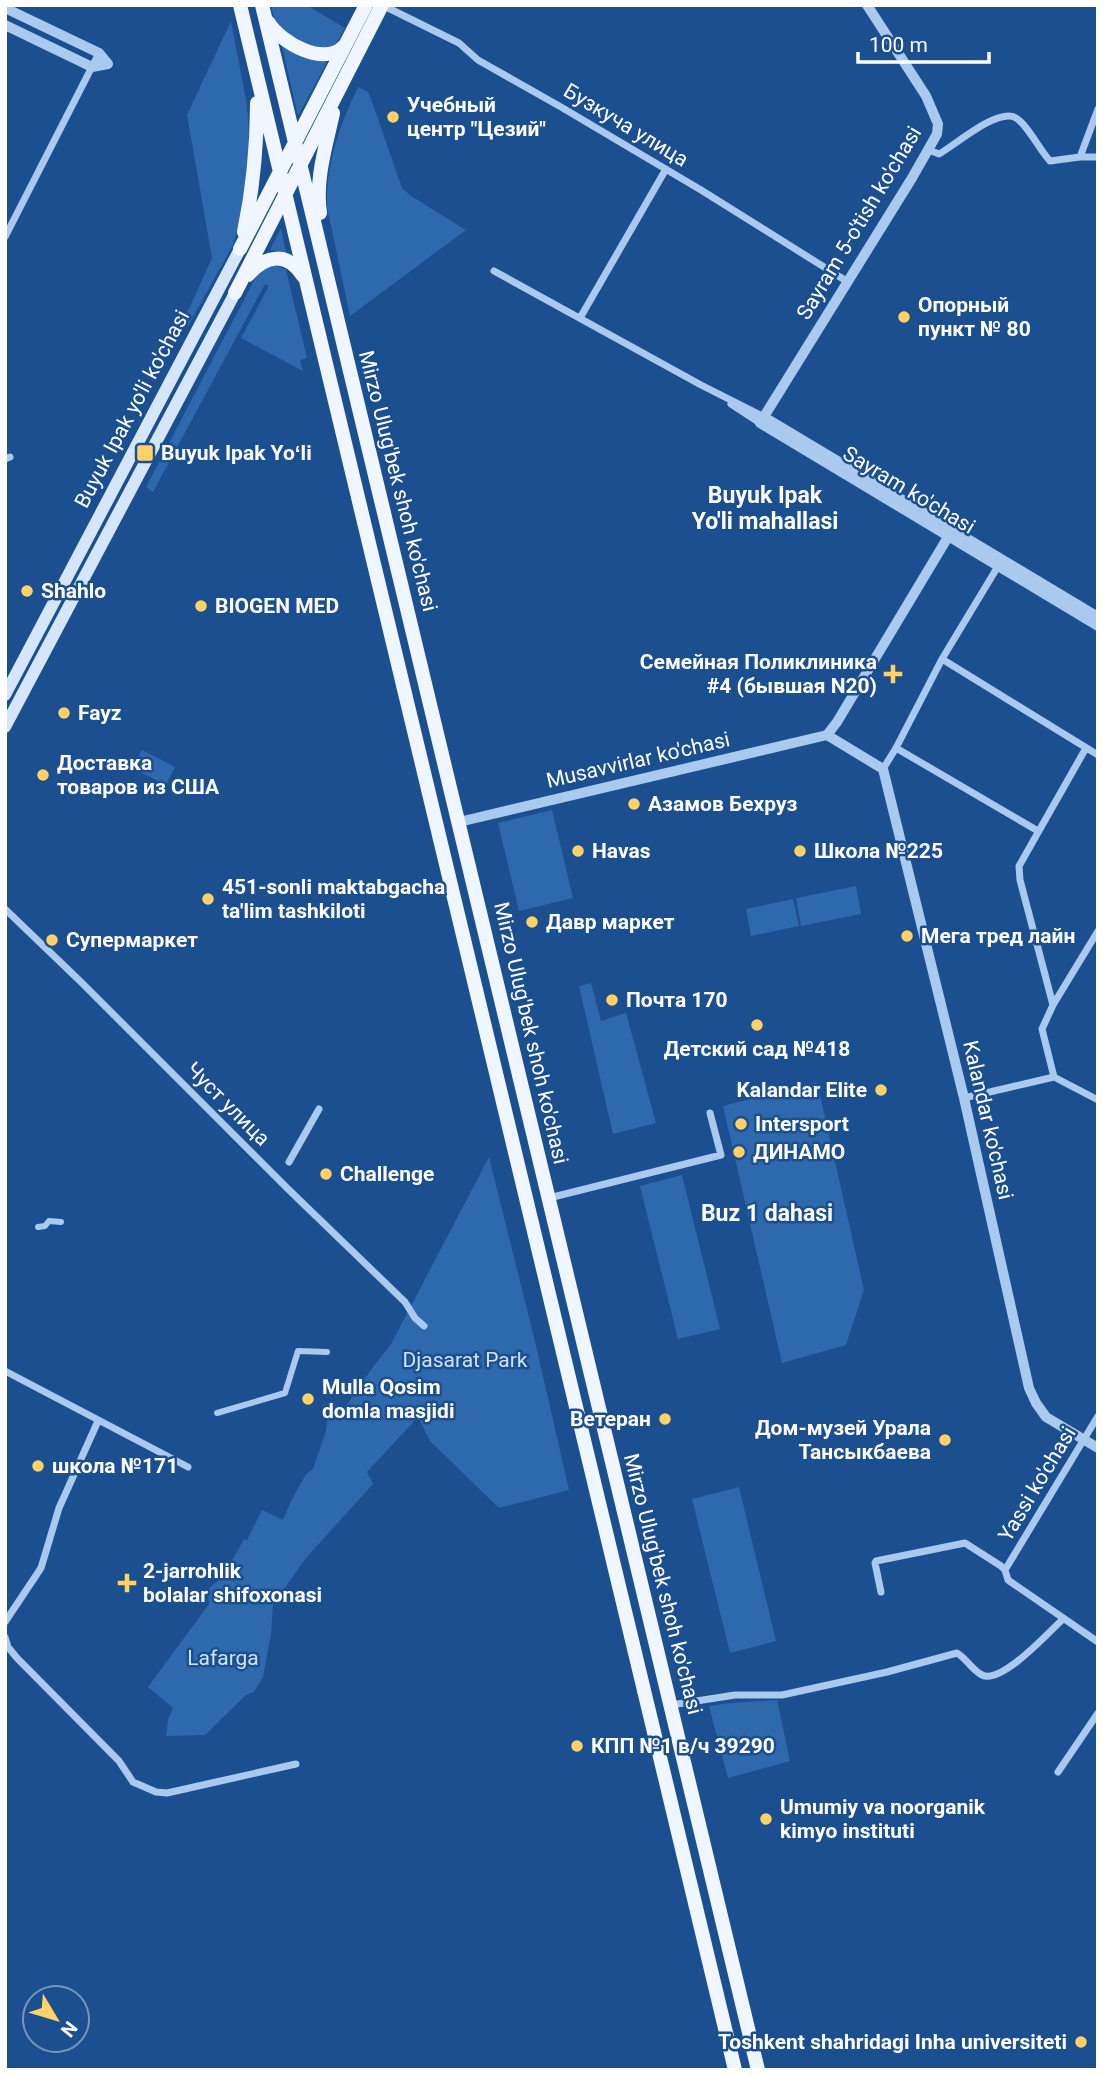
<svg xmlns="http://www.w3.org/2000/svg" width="1103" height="2075" font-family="Roboto,sans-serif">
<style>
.green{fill:#2e69ad}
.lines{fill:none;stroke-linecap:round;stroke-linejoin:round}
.pedestrian{stroke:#a9c9ee;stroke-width:6}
.minor{stroke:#a9c9ee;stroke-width:7}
.tertiary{stroke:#a9c9ee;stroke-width:10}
.secondary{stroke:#d6e6fa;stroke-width:12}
.primary{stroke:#f0f6ff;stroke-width:14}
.poi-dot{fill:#ffd166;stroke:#1b4f8f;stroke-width:2.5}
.labels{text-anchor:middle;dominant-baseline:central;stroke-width:5;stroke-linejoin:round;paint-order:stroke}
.poi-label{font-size:21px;font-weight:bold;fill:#fff;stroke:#1b4f8f;text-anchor:start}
.street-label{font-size:21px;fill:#fff;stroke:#1b4f8f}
.park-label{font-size:21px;fill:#cfe3fa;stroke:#1b4f8f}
.neighbourhood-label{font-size:23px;font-weight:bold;fill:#fff;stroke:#1b4f8f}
</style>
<rect width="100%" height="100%" fill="#1b4f8f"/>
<path class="green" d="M271 5H306L345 28C341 34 338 43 332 46 315 55 289 35 276 26Z
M231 21 247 105 250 149 240 222 233 245 188 326 182 324 212 258 187 115Z
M282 46 311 59 327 62 298 116Z
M358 87 368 92 371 99 402 188 411 196 466 230 350 316 327 207C326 163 340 125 358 87Z
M281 228 286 252 270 250Z
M276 265 286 270 307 358 300 360 303 371 241 338 269 286 265 284 153 492 146 487 258 273 262 269Z
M142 750 175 767 166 785 132 768Z
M552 810 573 898 519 911 498 823Z
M856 886 861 914 801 926 796 898Z
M793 899 799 926 751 936 746 909Z
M591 983 601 1021 626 1013 656 1123 613 1134 579 986Z
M817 1082 864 1290 846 1345 782 1363 723 1106Z
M489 1157 534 1337 569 1490 499 1508 430 1441 418 1417 367 1472 373 1484 306 1558 273 1605 271 1634 263 1677 254 1692 246 1695 205 1735 166 1736 168 1720 173 1708 148 1687 209 1604 208 1589 223 1577 244 1539 247 1540 262 1510 283 1520 291 1501 306 1474 313 1469 326 1431 328 1412 340 1415 373 1367 391 1344Z
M682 1175 720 1329 678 1339 640 1186Z
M739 1487 776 1641 730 1653 692 1499Z
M777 1700 790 1761 728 1778 709 1706 729 1703Z"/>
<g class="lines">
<path class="pedestrian" d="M38 1227 45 1226 49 1221 61 1222
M217 1413 285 1393 298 1351 327 1352"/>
<path class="minor" d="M382 5 459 43 478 60 561 107 701 190 848 282
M929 150 939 154C954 146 998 107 1016 118 1027 124 1041 152 1050 161L1080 157 1098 109
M1080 157H1098
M5 237 99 53
M494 271 701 385 764 417
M580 318 666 169
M731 404 760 423
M5 459 10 457
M942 659 1098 755
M896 748 1038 831
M883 769 896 748 942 659 1000 563
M5 909 81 982 287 1188 405 1302 415 1318 424 1326
M1053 1005 1020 880 1019 866 1086 748
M1054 1077 1042 1029 1053 1005 1098 931
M1054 1077 1098 1100
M964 1098 1054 1077
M289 1162 319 1109
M549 1198 721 1155 710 1113
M5 1371 188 1467
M1005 1570 1098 1416
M881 1592 875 1563 876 1561 965 1543 1001 1566 1005 1570 1008 1580 1098 1642
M5 1622 41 1568 59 1508 98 1421
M5 1637 8 1647 17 1658 119 1761 133 1782 156 1792 167 1793 296 1764
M671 1705 735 1695H782L887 1672 957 1653C966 1658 972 1670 982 1675 1001 1685 1049 1632 1063 1619
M1058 1772 1098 1713"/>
<path class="tertiary" d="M867 5 926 96 938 124 937 134 912 178 760 423 1098 626
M5 8 99 53 108 64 92 67 5 25
M764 417 1098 617
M827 735 883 769 964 1098 1029 1388 1036 1403 1046 1417 1098 1448
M827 735 837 722 951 532
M459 822 827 735"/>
<path class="secondary" d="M5 695 240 249
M5 727 235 293"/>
<path class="primary" d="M240 5 735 2070
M262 5 758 2070
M268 22C281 43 325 68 345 45
M320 213C315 179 326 146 333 113
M244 232C253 189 257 147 257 103
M240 249 366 5
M248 275C266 255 287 251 303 276
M235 293 382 5"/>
</g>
<g class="poi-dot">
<circle cx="393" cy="117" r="7"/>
<circle cx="904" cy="317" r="7"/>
<rect x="136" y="444" width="18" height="18" rx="3.5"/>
<circle cx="27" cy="591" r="7"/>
<circle cx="201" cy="606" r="7"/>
<path d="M889.5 663.5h7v7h7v7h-7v7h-7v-7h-7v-7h7z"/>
<circle cx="64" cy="713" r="7"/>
<circle cx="43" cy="775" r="7"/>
<circle cx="634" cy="804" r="7"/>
<circle cx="578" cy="851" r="7"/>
<circle cx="800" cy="851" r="7"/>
<circle cx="208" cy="899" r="7"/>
<circle cx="532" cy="922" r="7"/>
<circle cx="907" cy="936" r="7"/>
<circle cx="52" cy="940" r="7"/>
<circle cx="612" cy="1000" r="7"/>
<circle cx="757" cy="1025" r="7"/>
<circle cx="881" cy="1090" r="7"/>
<circle cx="741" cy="1124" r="7"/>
<circle cx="739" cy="1152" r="7"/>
<circle cx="326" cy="1174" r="7"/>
<circle cx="308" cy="1399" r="7"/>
<circle cx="665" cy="1419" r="7"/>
<circle cx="945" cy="1440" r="7"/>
<circle cx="38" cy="1466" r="7"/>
<path d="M123.5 1572.5h7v7h7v7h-7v7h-7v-7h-7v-7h7z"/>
<circle cx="577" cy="1746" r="7"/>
<circle cx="766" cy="1819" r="7"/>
<circle cx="1081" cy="2042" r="7"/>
</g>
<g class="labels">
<g class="poi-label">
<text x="407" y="105">Учебный<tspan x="407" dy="24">центр "Цезий"</tspan></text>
<text x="918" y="305">Опорный<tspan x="918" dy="24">пункт № 80</tspan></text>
<text x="161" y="453">Buyuk Ipak Yoʻli</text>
<text x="41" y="591">Shahlo</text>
<text x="215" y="606">BIOGEN MED</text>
<text x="877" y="662" text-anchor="end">Семейная Поликлиника<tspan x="877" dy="24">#4 (бывшая N20)</tspan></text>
<text x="78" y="713">Fayz</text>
<text x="57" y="763">Доставка<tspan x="57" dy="24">товаров из США</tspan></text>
<text x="648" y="804">Азамов Бехруз</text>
<text x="592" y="851">Havas</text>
<text x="814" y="851">Школа №225</text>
<text x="222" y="887">451-sonli maktabgacha<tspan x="222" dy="24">ta'lim tashkiloti</tspan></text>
<text x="546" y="922">Давр маркет</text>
<text x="921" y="936">Мега тред лайн</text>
<text x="66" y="940">Супермаркет</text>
<text x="626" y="1000">Почта 170</text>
<text x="757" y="1049" text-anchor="middle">Детский сад №418</text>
<text x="867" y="1090" text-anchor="end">Kalandar Elite</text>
<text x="755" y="1124">Intersport</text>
<text x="753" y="1152">ДИНАМО</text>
<text x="340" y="1174">Challenge</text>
<text x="322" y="1387">Mulla Qosim<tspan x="322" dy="24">domla masjidi</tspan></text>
<text x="651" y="1419" text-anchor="end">Ветеран</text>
<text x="931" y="1428" text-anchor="end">Дом-музей Урала<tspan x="931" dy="24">Тансыкбаева</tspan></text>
<text x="52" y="1466">школа №171</text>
<text x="143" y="1571">2-jarrohlik<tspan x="143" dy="24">bolalar shifoxonasi</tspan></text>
<text x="591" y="1746">КПП №1 в/ч 39290</text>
<text x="780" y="1807">Umumiy va noorganik<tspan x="780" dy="24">kimyo instituti</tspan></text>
<text x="1067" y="2042" text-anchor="end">Toshkent shahridagi Inha universiteti</text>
</g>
<g class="street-label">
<text transform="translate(626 125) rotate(31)">Бузкуча улица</text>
<text transform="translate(859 223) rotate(-59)">Sayram 5-o'tish ko'chasi</text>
<text transform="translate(132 409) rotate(-62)">Buyuk Ipak yo'li ko'chasi</text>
<text transform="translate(398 481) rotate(76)">Mirzo Ulug'bek shoh ko'chasi</text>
<text transform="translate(909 490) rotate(31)">Sayram ko'chasi</text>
<text transform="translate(638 760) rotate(-13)">Musavvirlar ko'chasi</text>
<text transform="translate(531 1033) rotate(77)">Mirzo Ulug'bek shoh ko'chasi</text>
<text transform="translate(228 1104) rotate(45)">Чуст улица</text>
<text transform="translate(988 1120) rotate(77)">Kalandar ko'chasi</text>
<text transform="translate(1037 1484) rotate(-59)">Yassi ko'chasi</text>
<text transform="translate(663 1584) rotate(76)">Mirzo Ulug'bek shoh ko'chasi</text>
</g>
<g class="park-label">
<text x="465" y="1360">Djasarat Park</text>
<text x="223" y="1658">Lafarga</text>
</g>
<g class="neighbourhood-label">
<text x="765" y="495">Buyuk Ipak<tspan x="765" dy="26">Yo'li mahallasi</tspan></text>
<text x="767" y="1213">Buz 1 dahasi</text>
</g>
</g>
<rect width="1103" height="2075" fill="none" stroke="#ffffff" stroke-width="14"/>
<g transform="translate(56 2019) rotate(128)"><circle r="33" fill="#1b4f8f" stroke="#7695bc" stroke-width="2"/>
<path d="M0-5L12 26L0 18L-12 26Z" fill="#ffd166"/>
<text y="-10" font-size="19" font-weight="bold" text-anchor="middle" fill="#ffffff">N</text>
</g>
<path d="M858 52v10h131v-10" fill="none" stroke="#ffffff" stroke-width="3.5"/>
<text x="869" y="52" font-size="21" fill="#ffffff" stroke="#1b4f8f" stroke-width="5" paint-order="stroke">100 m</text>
</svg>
